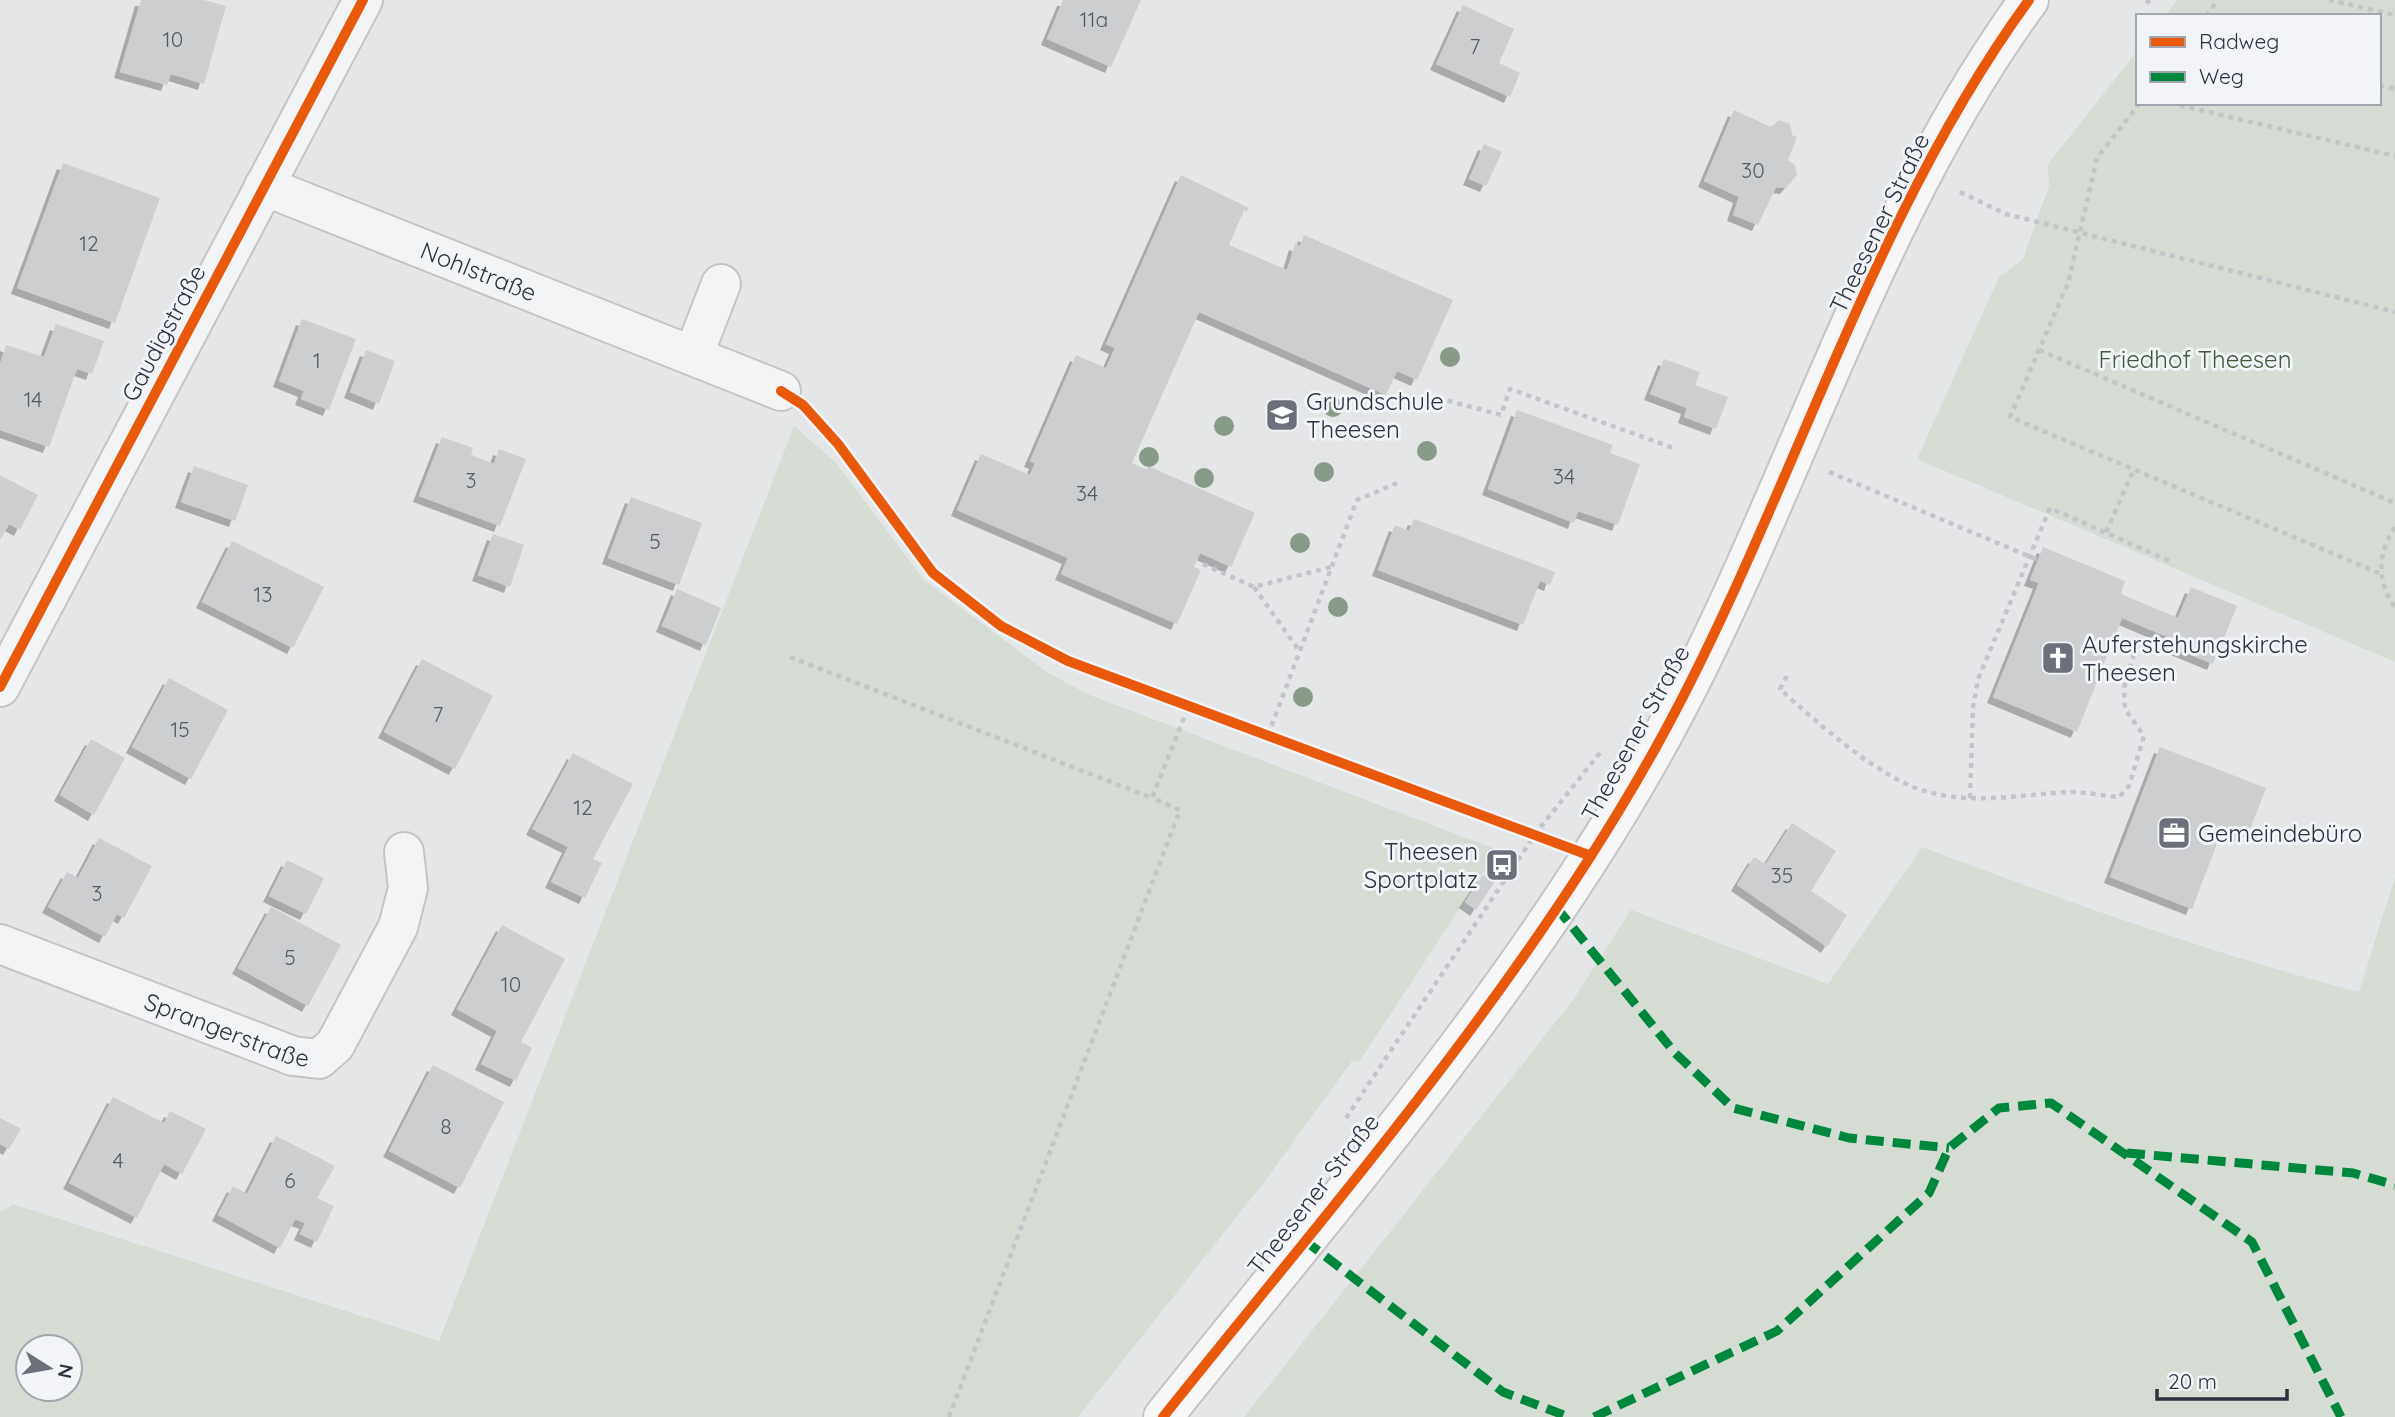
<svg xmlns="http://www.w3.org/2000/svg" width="2395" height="1417" font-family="Quicksand,sans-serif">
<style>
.green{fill:#d4dcd4;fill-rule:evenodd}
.building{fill:#ccced0;filter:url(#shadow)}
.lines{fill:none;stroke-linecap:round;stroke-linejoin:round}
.street-casing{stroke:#c2c4c6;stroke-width:42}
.secondary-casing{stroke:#c2c4c6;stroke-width:42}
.path{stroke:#c3c4c8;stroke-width:4.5;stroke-dasharray:5 5;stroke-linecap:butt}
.street{stroke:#f3f4f5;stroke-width:38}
.secondary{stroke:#f7f7f7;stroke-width:38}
.quiet{stroke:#00873e;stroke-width:9;stroke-dasharray:18 9;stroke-linecap:butt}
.cycleway-casing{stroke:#f2f4f7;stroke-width:15}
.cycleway{stroke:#e8590c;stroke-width:10}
.tree{fill:#889a88}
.labels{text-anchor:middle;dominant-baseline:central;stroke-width:6;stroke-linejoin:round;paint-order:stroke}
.number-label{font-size:21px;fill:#555965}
.street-label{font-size:24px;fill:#2c3140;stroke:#f2f4f7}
.park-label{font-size:24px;fill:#3d5b3a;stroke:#f2f4f7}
.poi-label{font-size:24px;fill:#2c3140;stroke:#f2f4f7;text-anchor:start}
</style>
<defs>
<filter id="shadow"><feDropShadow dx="-6" dy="6" stdDeviation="0" flood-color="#0004"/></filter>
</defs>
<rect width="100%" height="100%" fill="#e4e6e8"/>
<path class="green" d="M2177 0H2395V662L1917 459 1999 277 2023 259 2049 186 2048 164 2138 50V103H2379V16H2165Z
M794 426 836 463 923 579 1047 672 1087 694 1498 850 1359 1062 1352 1061 1265 1181 1078 1417H0V1212L13 1204 439 1341ZM28 1347H70V1389H28Z
M1922 847C2066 901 2209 953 2359 992L2395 877V1417H1244L1573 1000 1631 910 1828 984Z"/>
<path class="building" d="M141 0H204L226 6 204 84 171 74 167 85 120 72Z
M1063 0H1141L1111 67 1047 39Z
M1463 5 1514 29 1499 63 1520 73 1510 97 1436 64Z
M1734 110 1771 127 1779 120 1790 124 1792 135 1797 137 1788 160 1795 165 1797 175 1786 188 1776 187 1758 225 1733 215 1739 197 1704 181Z
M1484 144 1502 152 1486 186 1469 179Z
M63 163 160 198 115 323 17 288Z
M1181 175 1249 208 1246 212 1244 210 1229 245 1287 270 1295 244 1300 246 1304 235 1453 300 1417 380 1397 371 1386 395 1199 312 1132 463 1147 470 1148 466 1255 513 1231 567 1200 553 1194 567 1201 570 1177 624 1061 574 1068 558 957 510 981 454 1030 475 1035 463 1030 461 1076 355 1106 368 1115 348 1106 344Z
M302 319 356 339 329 410 301 399 304 391 279 381Z
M56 324 104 341 92 374 77 369 49 447 0 430V364L6 345 44 357Z
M366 350 395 361 379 404 350 392Z
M1664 359 1700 372 1695 385 1728 397 1716 429 1684 417 1687 408 1650 394Z
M1517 410 1613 445 1610 453 1640 464 1618 525 1578 511 1574 523 1488 489Z
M442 437 473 448 471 455 494 464 499 449 526 459 500 526 419 496Z
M194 466 248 485 235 521 181 502Z
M0 475 38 495 20 530 9 524 0 540Z
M631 497 702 523 679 585 608 558Z
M1414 519 1555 572 1550 585 1540 581 1523 625 1378 570 1395 525 1409 531Z
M493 534 524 545 510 587 478 575Z
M232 541 324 587 293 648 202 602Z
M2043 547 2125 581 2121 594 2178 618 2191 587 2237 606 2213 664 2167 645 2170 638 2122 618 2077 732 1993 697 2039 583 2030 580Z
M677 589 721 608 706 645 662 626Z
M422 659 493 696 455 769 384 732Z
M169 678 228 710 191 779 132 747Z
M91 739 125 758 94 815 60 795Z
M2160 747 2266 788 2247 837 2223 828 2192 909 2110 877Z
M573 753 633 784 593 859 602 863 585 898 551 882 568 847 532 829Z
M1792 823 1836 851 1811 891 1847 915 1827 947 1737 885 1754 857 1766 864Z
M99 838 152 866 124 918 117 914 105 937 48 907 67 872 78 878Z
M287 860 324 878 306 914 269 896Z
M1483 875 1494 883 1476 910 1465 902Z
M271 907 341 945 308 1006 238 968Z
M502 925 565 959 521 1042 532 1048 516 1081 481 1064 497 1031 457 1009Z
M433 1065 504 1102 460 1188 389 1151Z
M113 1097 164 1123 170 1111 206 1129 182 1174 164 1164 137 1218 69 1183Z
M0 1118 21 1129 9 1149 0 1144Z
M276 1136 335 1166 317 1198 334 1206 317 1242 300 1234 305 1223 295 1219 280 1248 218 1215 233 1186 247 1194Z"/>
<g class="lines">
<defs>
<g id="street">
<path id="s1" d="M264 186 781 391"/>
<path d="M693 356 721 284"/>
<path d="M0 687 363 0"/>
<path id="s2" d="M0 944 293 1056 319 1059 335 1045 398 927 408 888 404 852"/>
</g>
<path id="secondary" d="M1163 1417C1334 1203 1521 989 1655 749 1789 509 1866 223 2029 0"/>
</defs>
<use href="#street" class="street-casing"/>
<use href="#secondary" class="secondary-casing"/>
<path class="path" d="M2146 0 2153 6
M2329 0 2395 15
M2206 16 2218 0
M2379 85 2395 89
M2140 103 2097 158 2068 283 2010 417 2381 574
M2170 103 2395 156
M1960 192 2006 214 2395 312
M2039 350 2395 503
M1438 398 1501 415 1510 389 1676 449
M1829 472 2038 560
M2395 527C2377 554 2377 582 2395 608
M2106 532 2134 469
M1203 564 1254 587 1331 567
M1254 587 1300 652
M790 657 1152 798 1189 705
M1787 676 1780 689C1816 722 1881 780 1928 792 1975 805 2024 794 2072 792 2087 792 2104 796 2119 797L2129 786 2144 736 2125 709 2124 688 2139 637
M1268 735 1357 500 1397 483
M1970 798 1973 708 1978 679 2050 508 2172 562
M1346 1118 1536 833 1603 749
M949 1417 1180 810 1152 798"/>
<use href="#street" class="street"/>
<use href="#secondary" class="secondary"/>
<path class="quiet" d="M1556 907 1675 1053 1733 1108 1849 1138 1949 1148
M2127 1153 2353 1173 2395 1185
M1304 1240 1503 1392 1569 1417
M1594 1417 1777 1331 1929 1193 1949 1148 1999 1108 2051 1103 2252 1242 2341 1417"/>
<defs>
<path id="cycleway" d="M781 391 803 405 838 444 933 573 1001 626 1068 661 1591 856
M0 687 363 0
M1163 1417C1334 1203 1521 989 1655 749 1789 509 1866 223 2029 0"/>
</defs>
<use href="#cycleway" class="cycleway-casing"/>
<use href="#cycleway" class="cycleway"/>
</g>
<g class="tree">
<circle cx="1450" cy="357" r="10"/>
<circle cx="1333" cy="407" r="10"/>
<circle cx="1224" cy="426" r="10"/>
<circle cx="1427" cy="451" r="10"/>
<circle cx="1149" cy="457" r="10"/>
<circle cx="1324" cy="472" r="10"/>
<circle cx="1204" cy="478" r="10"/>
<circle cx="1300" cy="543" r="10"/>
<circle cx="1338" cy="607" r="10"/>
<circle cx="1303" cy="697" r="10"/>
</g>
<defs>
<symbol id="school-square" viewBox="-11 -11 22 22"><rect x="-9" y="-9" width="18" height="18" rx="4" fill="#6c707b" stroke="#f2f4f7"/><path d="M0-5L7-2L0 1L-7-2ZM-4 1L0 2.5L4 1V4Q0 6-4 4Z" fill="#fff"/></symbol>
<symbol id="church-square" viewBox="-11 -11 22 22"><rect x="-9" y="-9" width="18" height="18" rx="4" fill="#6c707b" stroke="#f2f4f7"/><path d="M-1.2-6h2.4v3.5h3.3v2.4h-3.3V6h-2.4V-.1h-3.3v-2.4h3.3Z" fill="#fff"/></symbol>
<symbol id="office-square" viewBox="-11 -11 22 22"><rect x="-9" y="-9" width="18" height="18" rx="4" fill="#6c707b" stroke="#f2f4f7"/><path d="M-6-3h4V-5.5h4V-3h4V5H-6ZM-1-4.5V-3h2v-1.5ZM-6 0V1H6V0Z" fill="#fff"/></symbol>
<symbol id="bus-square" viewBox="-11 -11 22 22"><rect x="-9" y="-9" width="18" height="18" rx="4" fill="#6c707b" stroke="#f2f4f7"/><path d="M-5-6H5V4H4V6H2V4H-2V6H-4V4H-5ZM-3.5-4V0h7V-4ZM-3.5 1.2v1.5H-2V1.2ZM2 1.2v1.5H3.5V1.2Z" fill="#fff"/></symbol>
</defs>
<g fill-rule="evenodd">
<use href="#school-square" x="1263" y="396" width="38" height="38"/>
<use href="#church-square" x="2039" y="639" width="38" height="38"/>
<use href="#office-square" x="2155" y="814" width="38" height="38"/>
<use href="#bus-square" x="1483" y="846" width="38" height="38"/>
</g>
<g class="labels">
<g class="number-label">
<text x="1094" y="19">11a</text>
<text x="173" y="39">10</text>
<text x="1475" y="46">7</text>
<text x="1753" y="170">30</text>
<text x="89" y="243">12</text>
<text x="317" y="360">1</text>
<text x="33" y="399">14</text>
<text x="1564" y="476">34</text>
<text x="471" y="480">3</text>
<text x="1087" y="493">34</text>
<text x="655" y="541">5</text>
<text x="263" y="594">13</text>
<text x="438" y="714">7</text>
<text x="180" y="729">15</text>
<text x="583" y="807">12</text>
<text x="1782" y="875">35</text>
<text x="97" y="893">3</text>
<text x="290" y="957">5</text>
<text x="511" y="984">10</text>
<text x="446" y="1126">8</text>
<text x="118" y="1160">4</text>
<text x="290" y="1180">6</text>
</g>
<g class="street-label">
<text transform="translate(1879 223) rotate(-64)">Theesener Straße</text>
<text stroke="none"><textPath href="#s1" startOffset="231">Nohlstraße</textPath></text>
<text transform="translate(163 333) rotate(-62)">Gaudigstraße</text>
<text transform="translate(1635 733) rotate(-61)">Theesener Straße</text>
<text stroke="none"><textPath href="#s2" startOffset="243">Sprangerstraße</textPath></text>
<text transform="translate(1313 1194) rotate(-52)">Theesener Straße</text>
</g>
<g class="park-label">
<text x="2195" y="359">Friedhof Theesen</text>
</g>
<g class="poi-label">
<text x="1306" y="401">Grundschule<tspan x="1306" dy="28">Theesen</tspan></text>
<text x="2082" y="644">Auferstehungskirche<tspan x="2082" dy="28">Theesen</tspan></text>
<text x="2198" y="833">Gemeindebüro</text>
<text x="1478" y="851" text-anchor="end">Theesen<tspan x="1478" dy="28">Sportplatz</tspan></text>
</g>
</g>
<rect x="2136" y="14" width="245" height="91" fill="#f2f4f7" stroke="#a3a6ae" stroke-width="2"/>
<rect x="2150" y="37" width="35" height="10" fill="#e8590c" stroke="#a3a6ae" stroke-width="2"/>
<text x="2199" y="49" font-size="21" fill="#2c3140">Radweg</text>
<rect x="2150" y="72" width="35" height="10" fill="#00873e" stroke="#a3a6ae" stroke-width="2"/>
<text x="2199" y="84" font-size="21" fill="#2c3140">Weg</text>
<g transform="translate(49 1368) rotate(101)"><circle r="33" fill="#f2f4f7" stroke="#a3a6ae" stroke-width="2"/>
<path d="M0-5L12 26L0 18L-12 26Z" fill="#6c707b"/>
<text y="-10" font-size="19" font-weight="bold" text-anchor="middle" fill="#2c3140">N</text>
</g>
<path d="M2157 1389v10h130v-10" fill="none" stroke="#2c3140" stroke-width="3.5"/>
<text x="2168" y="1389" font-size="21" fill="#2c3140" stroke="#f2f4f7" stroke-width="5" paint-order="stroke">20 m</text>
</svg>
